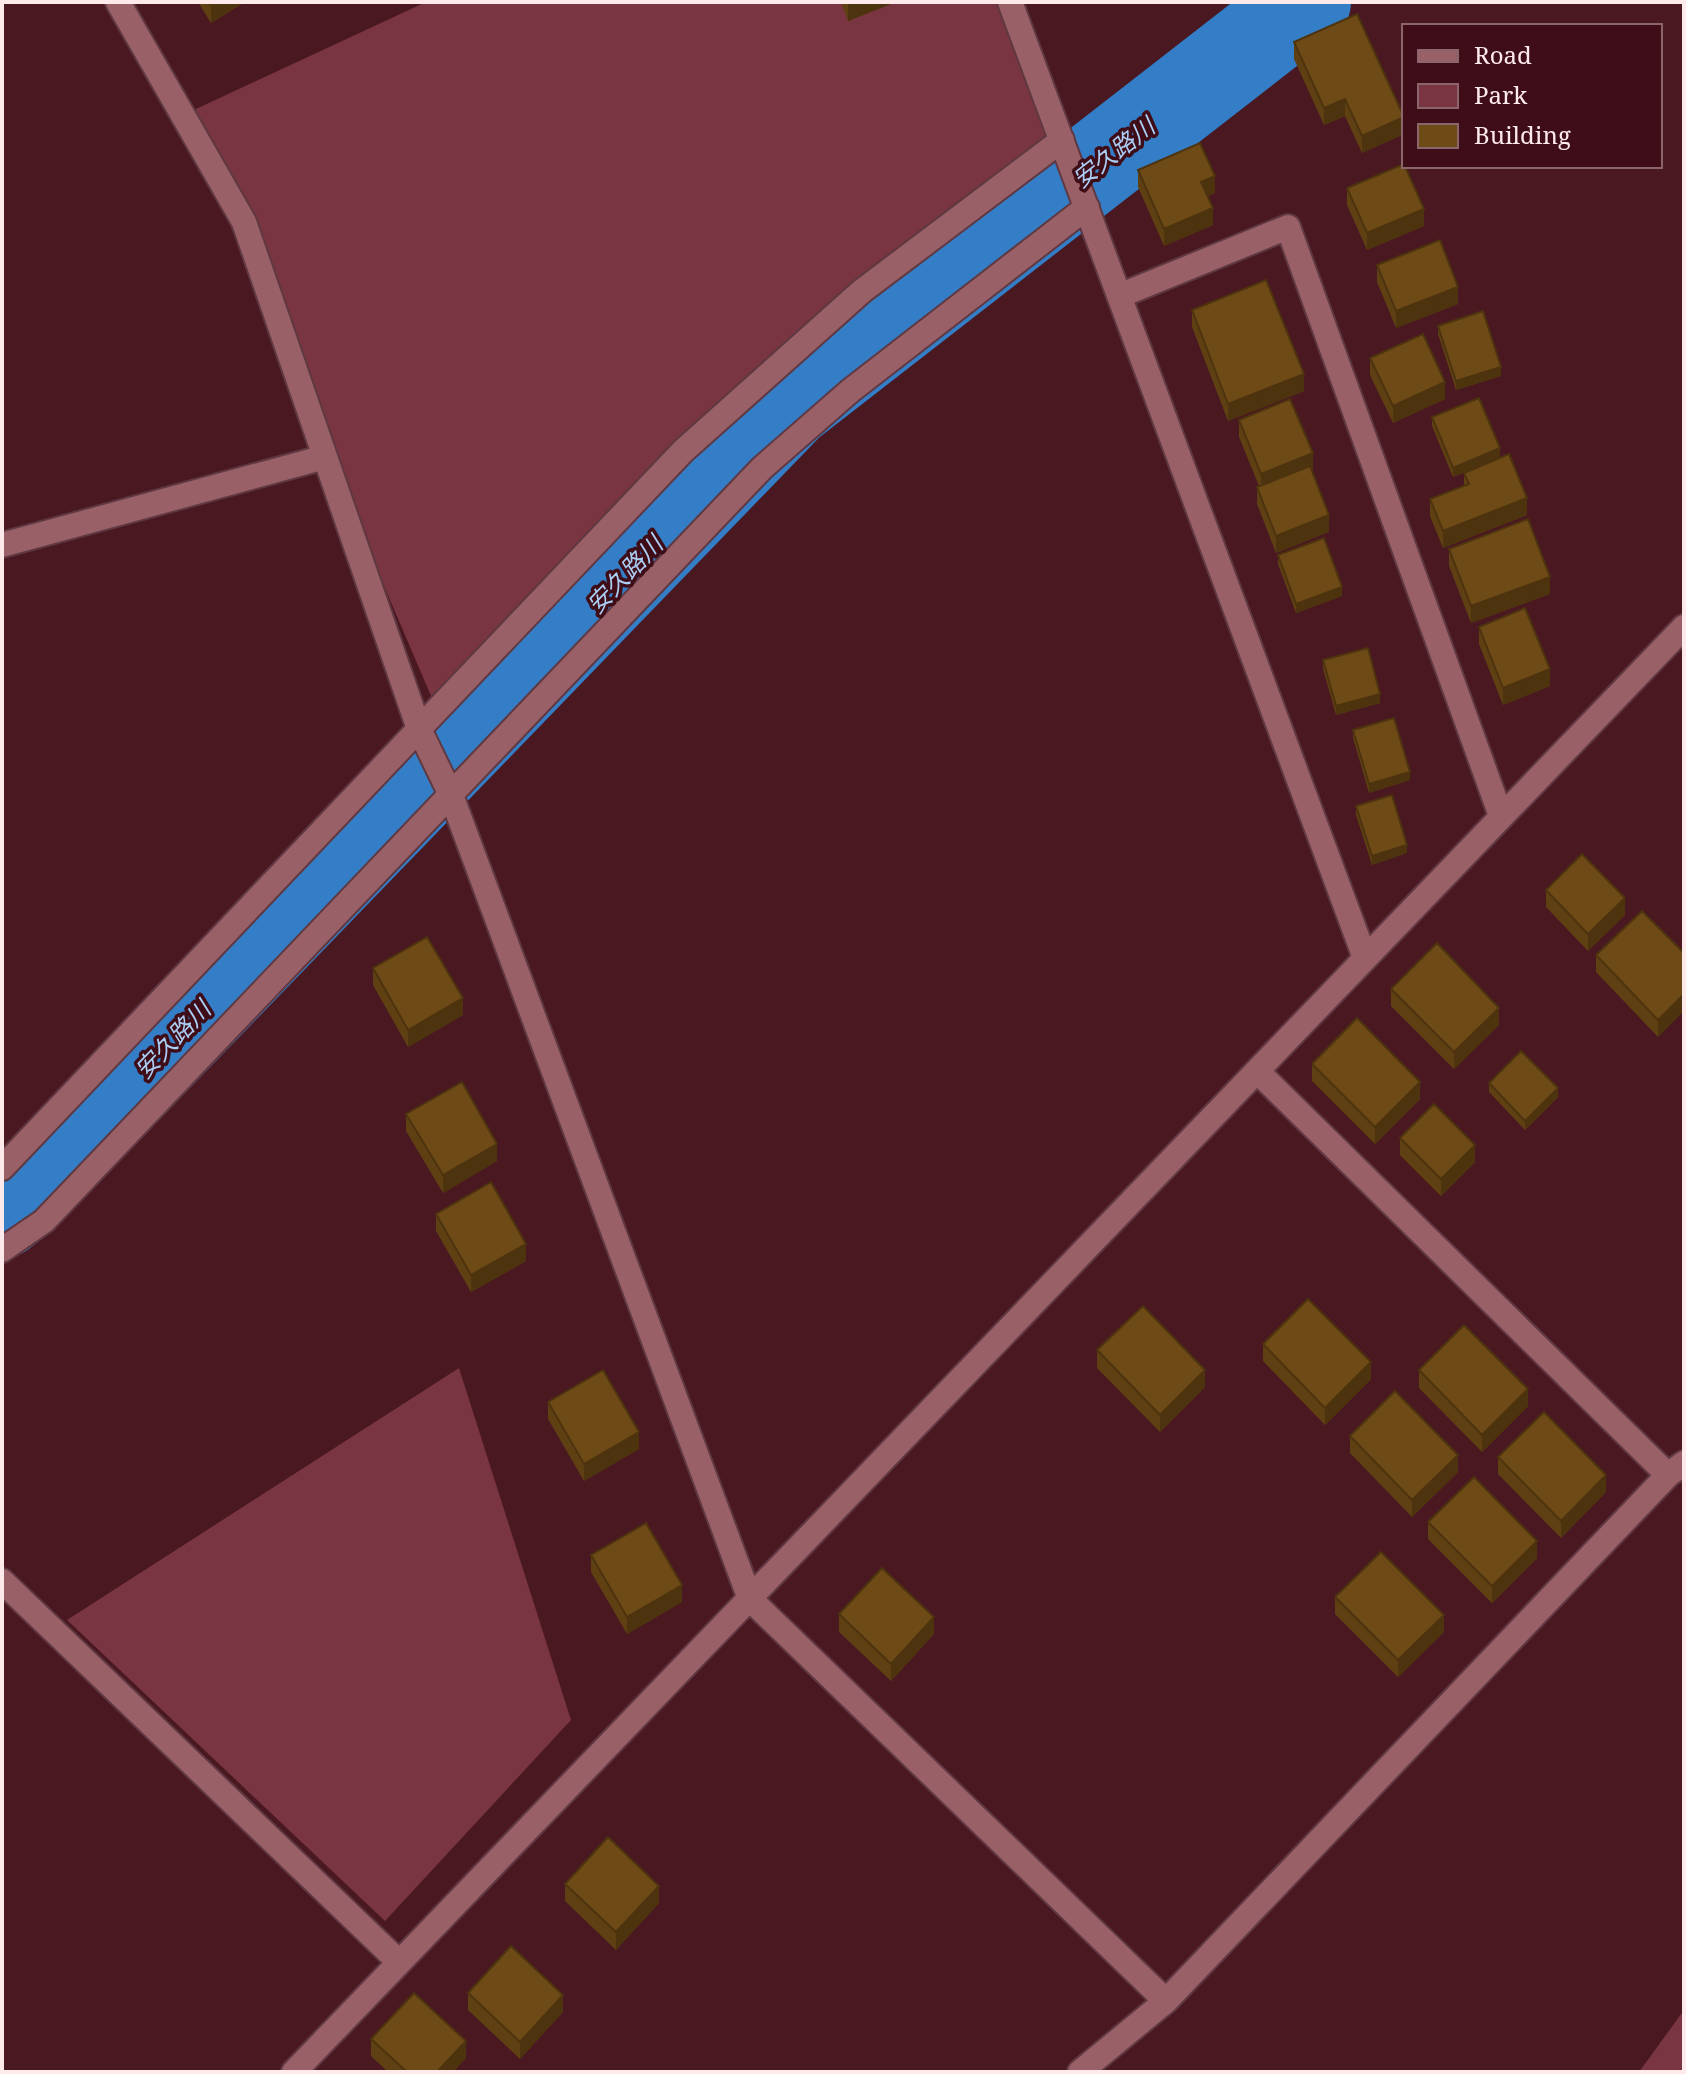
<svg xmlns="http://www.w3.org/2000/svg" width="1686" height="2074" font-family="'Noto Serif','Noto Sans JP',serif">
<style>
.green{fill:#793541}
.lines{fill:none;stroke-linecap:round;stroke-linejoin:round}
.river{stroke:#347ec8;stroke-width:90}
.street-casing{stroke:#5f3841;stroke-width:28}
.street{stroke:#996067;stroke-width:24}
.wall{fill:#5f4013}
.shaded-wall{fill:#4d340f}
.building{fill:#6e4a16;stroke:#4d340f;stroke-width:2}
.labels{text-anchor:middle;dominant-baseline:central;stroke-width:7;stroke-linejoin:round;paint-order:stroke}
.water-label{font-size:24px;font-style:italic;fill:#accff6;stroke:#3e0d18}
</style>
<rect width="100%" height="100%" fill="#491821"/>
<path class="green" d="M426 2H1010L1062 140 437 710 183 115Z
M459 1368 571 1720 385 1921 67 1620Z
M1684 2010V2072H1639Z"/>
<g class="lines">
<path class="river" d="M2 1213 21 1198 789 404 1306 2"/>
<defs>
<path id="street" d="M118 2 244 222 419 729 451 795 750 1599 1166 2001
M1010 2 1365 958
M1119 296 1288 227 1501 816
M2 545 325 457
M1257 1071 1668 1475 1684 1463
M2 1168 683 451 862 291 1062 140
M2 1250 44 1221 762 468 850 391 1087 207
M2 1581 399 1962
M294 2072 1684 627
M1080 2072 1166 2001 1668 1475"/>
</defs>
<use href="#street" class="street-casing"/>
<use href="#street" class="street"/>
</g>
<path class="wall" d="M198 2H245L211 23Z
M841 2H896L848 21Z
M1294 42 1404 134 1362 153 1345 116 1324 125 1294 59Z
M1138 170 1215 193 1208 196 1213 225 1164 246 1138 187Z
M1347 188 1424 226 1367 250 1347 205Z
M1377 265 1458 304 1396 328 1377 282Z
M1192 310 1304 391 1228 421 1192 327Z
M1438 326 1501 376 1456 390 1438 334Z
M1370 358 1445 399 1393 423 1370 375Z
M1432 417 1500 457 1453 477 1432 426Z
M1239 420 1313 470H1311L1329 532 1276 553 1257 504V487L1259 486 1239 437Z
M1464 473 1527 515 1443 548 1430 516V499L1464 486Z
M1449 549 1550 594 1471 623 1449 566Z
M1278 555 1342 596 1296 613 1278 564Z
M1479 627 1550 686 1503 705 1479 644Z
M1323 660 1380 703 1336 715 1323 669Z
M1353 730 1410 780 1369 793 1353 738Z
M1356 806 1407 853 1372 865 1356 815Z
M1546 890 1625 915 1588 951 1546 907Z
M1684 953 1658 1037 1596 972V955Z
M373 968 463 1015 408 1047 373 985Z
M1391 989 1499 1025 1454 1069 1391 1006Z
M1312 1064 1420 1099 1375 1144 1312 1081Z
M1489 1083 1558 1097 1525 1130 1489 1092Z
M406 1114 497 1161 443 1193 406 1131Z
M1400 1138 1475 1162 1441 1196 1400 1155Z
M436 1214 526 1261 471 1292 436 1231Z
M1263 1344 1371 1379 1325 1425 1263 1361Z
M1097 1350 1205 1387 1160 1432 1097 1368Z
M1419 1370 1528 1406 1482 1452 1419 1388Z
M548 1402 639 1449 584 1481 548 1419Z
M1350 1436 1458 1472 1412 1517 1350 1453Z
M1498 1457 1606 1492 1561 1538 1498 1474Z
M1428 1522 1537 1558 1492 1603 1428 1539Z
M591 1555 682 1602 627 1634 591 1572Z
M1335 1597 1444 1632 1398 1677 1335 1614Z
M839 1614 934 1634 891 1681 839 1632Z
M565 1884 659 1903 616 1950 565 1901Z
M468 1993 563 2012 520 2059 468 2010Z
M371 2039 466 2058 453 2072H388L371 2056Z"/>
<path class="shaded-wall" d="M218 2H245L211 23V6Z
M853 2H896L848 21V4Z
M1345 99V116L1324 125V108Z
M1404 117V134L1362 153V136Z
M1215 176V193L1201 199V182Z
M1213 208V225L1164 246V229Z
M1424 209V226L1367 250V233Z
M1458 287V304L1396 328V311Z
M1501 367V376L1456 390V381Z
M1304 374V391L1228 421V404Z
M1445 382V399L1393 423V406Z
M1500 448V457L1453 477V468Z
M1313 453V470L1261 491V474Z
M1527 498V515L1443 548V531Z
M1329 515V532L1276 553V536Z
M1550 577V594L1471 623V606Z
M1342 587V596L1296 613V604Z
M1550 669V686L1503 705V688Z
M1380 694V703L1336 715V706Z
M1410 772V780L1369 793V784Z
M1407 845V853L1372 865V856Z
M1625 898V915L1588 951V934Z
M1684 994V1011L1658 1037V1020Z
M463 998V1015L408 1047V1030Z
M1499 1008V1025L1454 1069V1052Z
M1420 1082V1099L1375 1144V1127Z
M1558 1088V1097L1525 1130V1121Z
M497 1144V1161L443 1193V1175Z
M1475 1145V1162L1441 1196V1179Z
M526 1244V1261L471 1292V1275Z
M1371 1362V1379L1325 1425V1408Z
M1205 1370V1387L1160 1432V1415Z
M1528 1389V1406L1482 1452V1435Z
M639 1432V1449L584 1481V1464Z
M1458 1455V1472L1412 1517V1500Z
M1606 1475V1492L1561 1538V1521Z
M1537 1541V1558L1492 1603V1586Z
M682 1585V1602L627 1634V1617Z
M1444 1615V1632L1398 1677V1660Z
M934 1617V1634L891 1681V1664Z
M659 1886V1903L616 1950V1932Z
M563 1995V2012L520 2059V2042Z
M466 2041V2058L453 2072H437Z"/>
<path class="building" d="M208 2H218L211 6Z
M1357 14 1404 117 1362 136 1345 99 1324 108 1294 42Z
M1200 143 1215 176 1201 182 1213 208 1164 229 1138 170Z
M1404 164 1424 209 1367 233 1347 188Z
M1440 240 1458 287 1396 311 1377 265Z
M1266 280 1304 374 1228 404 1192 310Z
M1483 311 1501 367 1456 381 1438 326Z
M1423 334 1445 382 1393 406 1370 358Z
M1479 398 1500 448 1453 468 1432 417Z
M1290 399 1313 453 1261 474 1239 420Z
M1509 454 1527 498 1443 531 1430 499 1469 484 1464 473Z
M1310 466 1329 515 1276 536 1257 487Z
M1528 519 1550 577 1471 606 1449 549Z
M1324 538 1342 587 1296 604 1278 555Z
M1525 608 1550 669 1503 688 1479 627Z
M1368 648 1380 694 1336 706 1323 660Z
M1394 718 1410 772 1369 784 1353 730Z
M1392 795 1407 845 1372 856 1356 806Z
M1582 854 1625 898 1588 934 1546 890Z
M1642 911 1684 953V994L1658 1020 1596 955Z
M427 937 463 998 408 1030 373 968Z
M1437 943 1499 1008 1454 1052 1391 989Z
M1357 1018 1420 1082 1375 1127 1312 1064Z
M1521 1051 1558 1088 1525 1121 1489 1083Z
M462 1082 497 1144 443 1175 406 1114Z
M1434 1104 1475 1145 1441 1179 1400 1138Z
M491 1182 526 1244 471 1275 436 1214Z
M1308 1299 1371 1362 1325 1408 1263 1344Z
M1143 1306 1205 1370 1160 1415 1097 1350Z
M1464 1325 1528 1389 1482 1435 1419 1370Z
M603 1370 639 1432 584 1464 548 1402Z
M1395 1391 1458 1455 1412 1500 1350 1436Z
M1544 1412 1606 1475 1561 1521 1498 1457Z
M1474 1477 1537 1541 1492 1586 1428 1522Z
M646 1523 682 1585 627 1617 591 1555Z
M1381 1552 1444 1615 1398 1660 1335 1597Z
M882 1568 934 1617 891 1664 839 1614Z
M608 1837 659 1886 616 1932 565 1884Z
M511 1946 563 1995 520 2042 468 1993Z
M414 1993 466 2041 437 2072H407L371 2039Z"/>
<g class="labels">
<g class="water-label">
<text transform="translate(1113 152) rotate(-38)">安久路川</text>
<text transform="translate(624 574) rotate(-46)">安久路川</text>
<text transform="translate(172 1039) rotate(-46)">安久路川</text>
</g>
</g>
<rect width="1686" height="2074" fill="none" stroke="#feeaeb" stroke-width="8"/>
<rect x="1402" y="24" width="260" height="144" fill="#3e0d18" stroke="#8b656c" stroke-width="2"/>
<rect x="1418" y="50" width="40" height="12" fill="#996067" stroke="#8b656c" stroke-width="2"/>
<text x="1474" y="64" font-size="24" fill="#feeaeb">Road</text>
<rect x="1418" y="84" width="40" height="24" fill="#793541" stroke="#8b656c" stroke-width="2"/>
<text x="1474" y="104" font-size="24" fill="#feeaeb">Park</text>
<rect x="1418" y="124" width="40" height="24" fill="#6e4a16" stroke="#8b656c" stroke-width="2"/>
<text x="1474" y="144" font-size="24" fill="#feeaeb">Building</text>
</svg>
